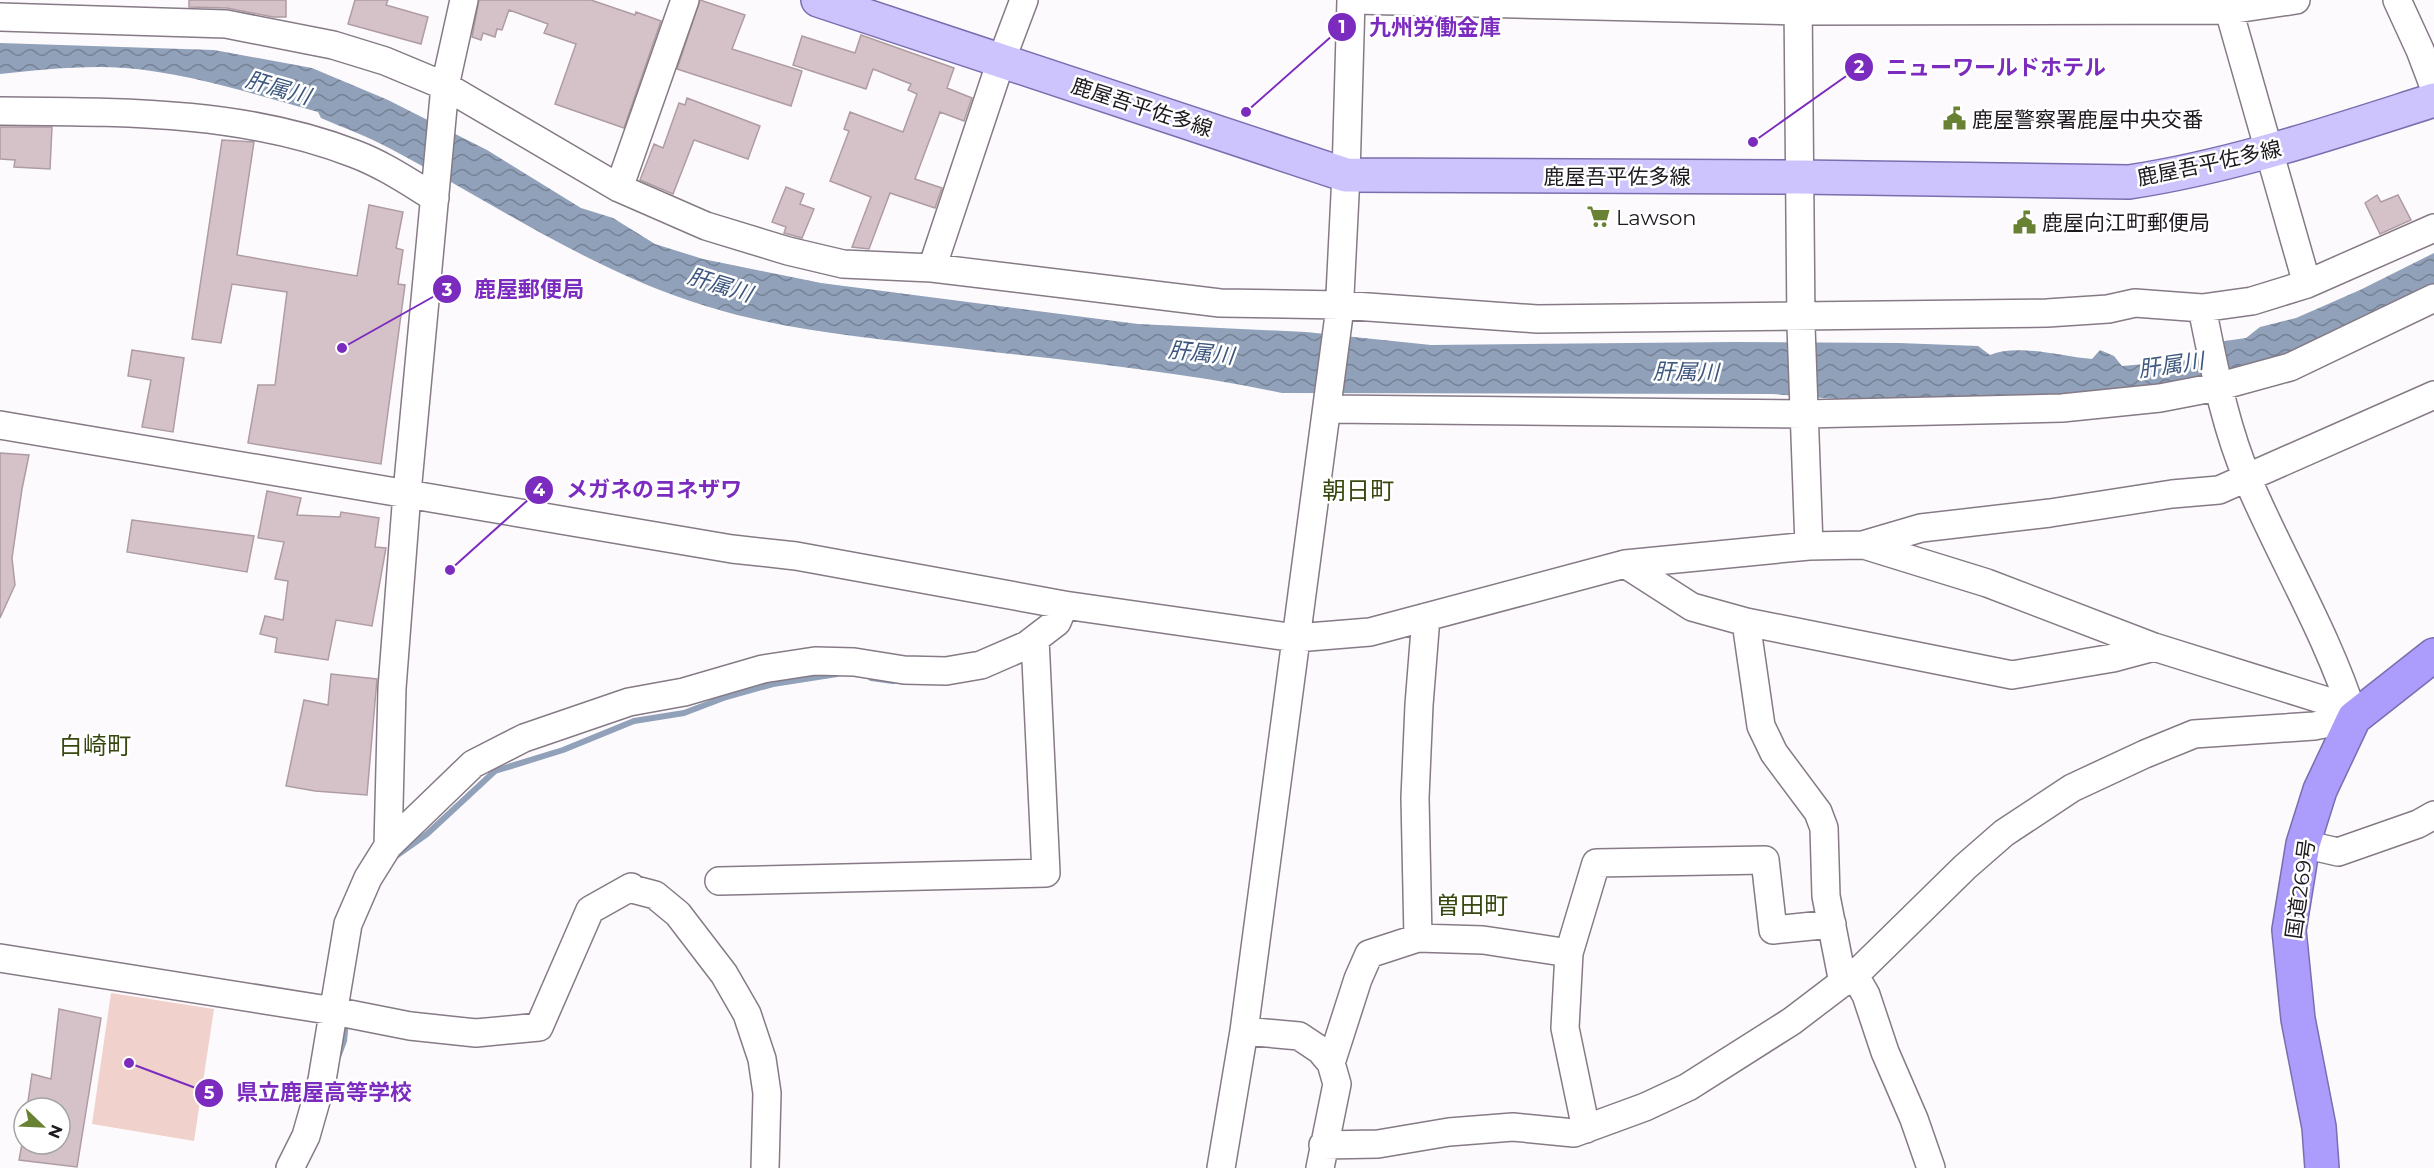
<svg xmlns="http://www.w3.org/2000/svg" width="2434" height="1168" font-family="Montserrat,'Noto Sans JP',sans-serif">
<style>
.pitch{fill:#f1d1cc}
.water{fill:url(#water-waves)}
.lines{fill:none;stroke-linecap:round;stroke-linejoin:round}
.stream{stroke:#90a1b9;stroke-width:6}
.building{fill:#d5c2c9;stroke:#af9ca3;stroke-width:1.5}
.minor-casing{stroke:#857a86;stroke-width:30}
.major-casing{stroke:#7a6eae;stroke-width:36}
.highway-casing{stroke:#7a6eae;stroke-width:36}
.minor{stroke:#fff;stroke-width:27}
.major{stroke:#cdc4fd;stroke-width:33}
.highway{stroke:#ac9cfc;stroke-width:33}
.labels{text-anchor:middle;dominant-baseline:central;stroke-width:5;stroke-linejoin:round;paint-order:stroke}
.street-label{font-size:21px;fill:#1d191e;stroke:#fff}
.poi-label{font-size:21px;fill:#1d191e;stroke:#fff;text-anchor:start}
.water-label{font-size:22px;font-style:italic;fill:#3d577e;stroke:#fff}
.quarter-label{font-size:24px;fill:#384811;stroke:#fff}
.leader{fill:none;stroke:#7b2cbf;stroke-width:2}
.callout-dot{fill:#7b2cbf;stroke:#fff;stroke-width:2}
.mark-label{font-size:18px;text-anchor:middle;font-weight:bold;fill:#fff}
.callout-label{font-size:22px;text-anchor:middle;font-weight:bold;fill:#7b2cbf;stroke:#fff;stroke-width:5;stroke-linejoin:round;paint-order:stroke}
</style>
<defs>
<pattern id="water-waves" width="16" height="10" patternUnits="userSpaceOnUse" patternTransform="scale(1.5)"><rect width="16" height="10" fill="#90a1b9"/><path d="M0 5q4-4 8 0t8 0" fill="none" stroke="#758296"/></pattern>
</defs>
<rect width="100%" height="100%" fill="#fdfafd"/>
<path class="pitch" d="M111 993 214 1009 194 1141 92 1124Z"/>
<path class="water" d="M0 43 214 50 312 68 388 100 487 150 581 208 613 218 655 244 703 259 821 283 1138 324 1306 332 1431 345 1736 342 1899 343 1978 346 1990 355C2018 343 2062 357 2092 359L2100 350 2114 356 2122 366 2191 360 2199 356 2204 344 2246 338 2260 327 2296 318 2360 290 2434 253V290L2242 374 2060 399H1837L1772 394 1282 393C1173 370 1061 360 950 347 869 338 787 331 709 307 595 273 495 204 391 149 369 137 344 128 321 118L318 112C255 95 190 73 125 68 83 65 41 70 0 74Z"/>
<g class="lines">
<path class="stream" d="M871 678 893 681
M396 856 427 834 495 771 563 750 634 721 684 713 726 697 773 684 837 674
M338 1057 344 1041 346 1021"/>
</g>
<path class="building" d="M189 0H286V17H273L227 8 189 7Z
M355 0H388L386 5 428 17 421 44 348 24Z
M479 0H591L635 15 636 12 661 21 624 128 555 104 576 44 544 33 548 24 509 10 502 30 497 29 495 37 483 33 481 40 472 37Z
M700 0 745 15 732 49 802 71 791 106 677 69Z
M861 35 954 68 947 88 972 98 964 121 940 112 915 179 942 188 935 208 890 193 869 249 852 247 871 197 830 181 849 131 844 129 850 112 903 132 917 94 908 90 911 84 873 69 866 89 793 65 802 36 855 53Z
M687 98 760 126 748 159 694 140 673 194 640 180 654 144 663 148 679 103 685 105Z
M0 127H52L50 169 14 167 15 160 0 159Z
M222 140 254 142 237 255 357 276 369 205 403 212 396 248 403 250 398 284 405 285 381 464 248 443 258 385H275L287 292 232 284 221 343 192 339Z
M786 187 804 194 800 204 814 209 802 238 784 233 786 227 772 222Z
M2377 195 2381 202 2398 195 2411 220 2380 234 2365 203Z
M132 350 184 358 173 432 142 427 151 380 128 376Z
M0 453 29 455 22 489 12 558 15 585 0 618Z
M267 491 301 498 297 515 340 517 341 512 379 518 375 547 386 548 372 626 336 620 328 660 275 652 277 638 260 634 265 616 283 620 288 581 275 579 284 542 258 538Z
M132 520 254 536 247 572 127 552Z
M331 674 377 679 367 795 315 791 286 786 304 700 328 705Z
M59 1009 101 1018 77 1167 19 1160 22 1144H60V1108H27L32 1074 51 1079Z"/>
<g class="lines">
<defs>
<path id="minor" d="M1356 0 1799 11 2229 10 2296 0
M1798 0 1801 326 1809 546
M2226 0 2307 284
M2397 0 2420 50 2434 87
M0 17 226 24 333 45 385 61 445 86 619 188 706 226 788 251 843 264 932 268 1220 303 1340 305 1537 319 2047 313 2108 309 2135 303 2202 308 2252 301 2307 284 2434 228
M0 111C119 112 242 110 355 154 384 165 409 182 435 198
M619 188 685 0
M932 268 1001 61 1024 0
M2202 308C2214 366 2224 424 2248 480 2282 560 2328 635 2354 718
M1327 409 1805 414 2062 408 2160 398 2217 387 2290 367 2434 298
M0 425 732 549 796 556 1064 605 1296 638 1370 632 1625 564 1809 546 1863 545 1921 528 2050 513 2172 494 2219 490 2434 395
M1864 545 1987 583 2154 647 2327 701 2354 718
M1625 564 1692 607 1746 622 2012 675 2113 658 2154 647
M1746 622 1761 726 1774 753 1818 812 1824 828 1826 896 1843 983
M2303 844 2338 852 2418 824 2434 815
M388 846 392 688 407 493 445 86 464 0
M719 881 1046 873 1035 639
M1418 938 1415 798 1419 705 1426 617
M1569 953 1565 1028 1586 1129
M0 958 334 1011 410 1026 476 1033 539 1027 590 910 631 887 632 889 655 895 678 914 724 974 747 1014 762 1059 767 1093 765 1168
M1854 974 1866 995 1885 1052 1914 1119 1931 1168
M1244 1031 1299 1036 1320 1050 1331 1063 1337 1084 1320 1168
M1331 1063 1358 979 1369 954 1418 938 1483 940 1569 953 1596 863 1765 860 1773 930 1832 924
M1323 1145 1378 1144 1449 1132 1513 1127 1574 1133 1645 1107 1688 1087 1792 1021 1863 967 1965 867 2004 833 2072 788 2145 754 2194 734 2314 726 2354 718
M290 1168 306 1136 322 1080 348 924 368 878 388 846 473 764 524 738 629 702 684 692 763 669 815 661 854 662 904 670 946 671 981 665 1027 645 1057 622 1064 605
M1221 1168 1244 1031 1339 315 1346 175 1351 0"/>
<path id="major" d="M818 0 1346 175 1800 177 2129 182C2234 166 2333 132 2434 100"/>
<path id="highway" d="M2322 1168 2319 1127 2298 1019 2289 930 2303 844 2320 790 2354 718 2434 655"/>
</defs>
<use href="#minor" class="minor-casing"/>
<use href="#major" class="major-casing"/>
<use href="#highway" class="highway-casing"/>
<use href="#minor" class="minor"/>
<use href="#major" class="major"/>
<use href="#highway" class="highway"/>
</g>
<defs>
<symbol id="civic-bare" viewBox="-9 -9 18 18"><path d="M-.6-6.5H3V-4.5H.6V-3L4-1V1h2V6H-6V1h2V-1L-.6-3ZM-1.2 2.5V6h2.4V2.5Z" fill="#698133" stroke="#fff" stroke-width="2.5" paint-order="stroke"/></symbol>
<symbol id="supermarket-bare" viewBox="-9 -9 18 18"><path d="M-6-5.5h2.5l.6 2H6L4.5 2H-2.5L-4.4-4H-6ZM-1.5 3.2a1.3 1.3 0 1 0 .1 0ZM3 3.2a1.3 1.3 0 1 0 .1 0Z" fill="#698133" stroke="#fff" stroke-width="2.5" paint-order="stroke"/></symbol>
</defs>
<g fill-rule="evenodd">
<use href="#civic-bare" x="1938" y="102" width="33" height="33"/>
<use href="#supermarket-bare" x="1582" y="200" width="33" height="33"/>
<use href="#civic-bare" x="2008" y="206" width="33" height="33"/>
</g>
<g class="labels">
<g class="street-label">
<text transform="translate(1142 107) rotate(18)">鹿屋吾平佐多線</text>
<text transform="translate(2209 163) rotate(-12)">鹿屋吾平佐多線</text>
<text x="1617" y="176">鹿屋吾平佐多線</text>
<text transform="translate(2300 889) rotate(-82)">国道269号</text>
</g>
<g class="poi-label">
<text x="1972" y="119">鹿屋警察署鹿屋中央交番</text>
<text x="1616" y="217">Lawson</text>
<text x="2042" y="222">鹿屋向江町郵便局</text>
</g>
<g class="water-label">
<text transform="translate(278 88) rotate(16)">肝属川</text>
<text transform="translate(720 285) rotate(17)">肝属川</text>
<text transform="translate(1201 353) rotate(6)">肝属川</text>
<text transform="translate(2171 365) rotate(-8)">肝属川</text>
<text transform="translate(1686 372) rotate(1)">肝属川</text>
</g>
<g class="quarter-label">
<text x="1358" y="490">朝日町</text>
<text x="95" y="745">白崎町</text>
<text x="1472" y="905">曽田町</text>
</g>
</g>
<path class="leader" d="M1246 112L1342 27M1753 142L1859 67M342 348L447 289M450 570L539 490M129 1063L209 1093"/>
<g class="callout-dot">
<circle cx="1246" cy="112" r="6"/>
<circle cx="1753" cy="142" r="6"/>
<circle cx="342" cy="348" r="6"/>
<circle cx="450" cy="570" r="6"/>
<circle cx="129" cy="1063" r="6"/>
<circle cx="1342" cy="27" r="15"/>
<circle cx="1859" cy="67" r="15"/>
<circle cx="447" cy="289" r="15"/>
<circle cx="539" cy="490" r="15"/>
<circle cx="209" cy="1093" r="15"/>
</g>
<g class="mark-label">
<text x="1342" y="33">1</text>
<text x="1859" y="73">2</text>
<text x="447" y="296">3</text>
<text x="539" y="496">4</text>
<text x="209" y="1099">5</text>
</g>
<g class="callout-label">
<text x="1435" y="35">九州労働金庫</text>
<text x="1996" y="75">ニューワールドホテル</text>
<text x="529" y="297">鹿屋郵便局</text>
<text x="654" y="497">メガネのヨネザワ</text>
<text x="324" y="1100">県立鹿屋高等学校</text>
</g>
<g transform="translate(42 1126) rotate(113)"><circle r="28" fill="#ffffff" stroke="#a5a3a5" stroke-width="1.5"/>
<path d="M0-4.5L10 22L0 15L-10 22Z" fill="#698133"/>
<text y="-9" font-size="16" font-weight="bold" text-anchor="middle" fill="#1d191e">N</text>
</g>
</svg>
